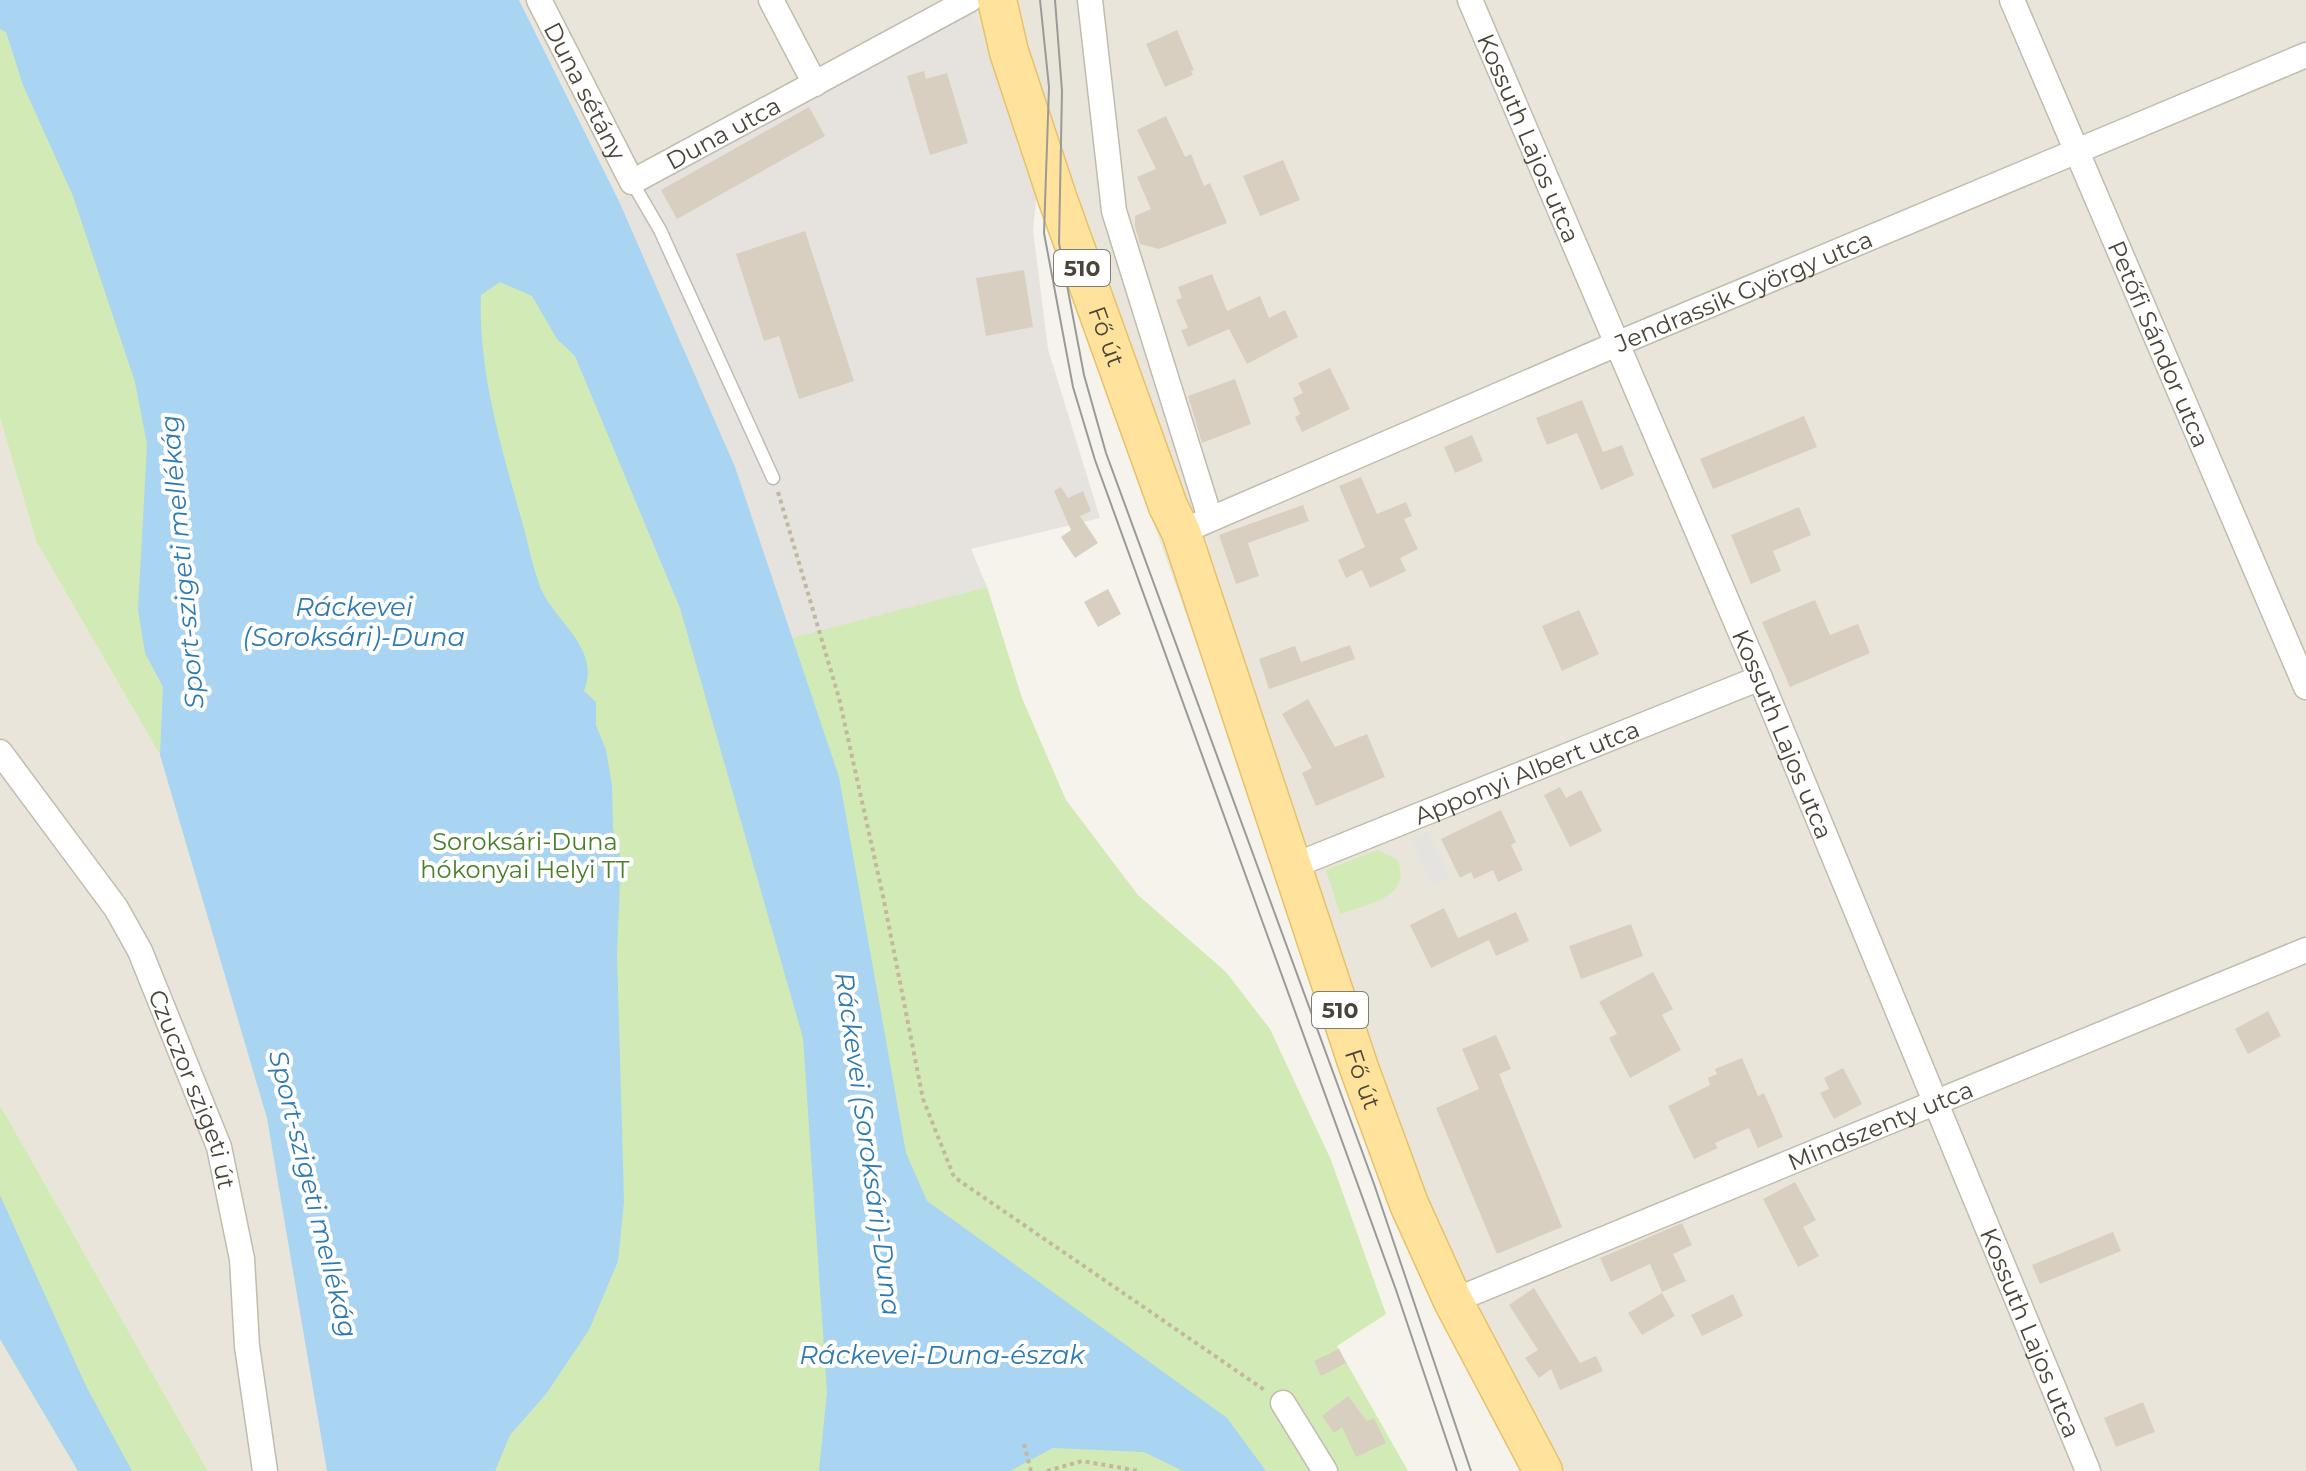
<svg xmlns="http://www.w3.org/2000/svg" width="2306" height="1471" font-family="Montserrat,sans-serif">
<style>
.residential{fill:#eae5da}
.industrial{fill:#e6e2dd}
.green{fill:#d2eab5}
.parking{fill:#e5e3e0}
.water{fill:#a9d4f2}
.building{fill:#d8cfc1}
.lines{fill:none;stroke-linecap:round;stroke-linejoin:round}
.lane-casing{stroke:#c2bbae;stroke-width:15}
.street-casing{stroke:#c2bbae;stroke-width:27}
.primary-casing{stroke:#e6c16a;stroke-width:41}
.path{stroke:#c4b79f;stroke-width:4;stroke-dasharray:4 4;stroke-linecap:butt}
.lane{stroke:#fff;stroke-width:12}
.street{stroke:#fff;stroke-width:24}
.primary{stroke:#ffe39c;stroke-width:38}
.tram{stroke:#9a9a9a;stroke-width:2}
.labels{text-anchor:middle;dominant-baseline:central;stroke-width:8;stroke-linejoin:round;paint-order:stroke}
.shield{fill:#fff;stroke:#817c74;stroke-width:2}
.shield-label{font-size:22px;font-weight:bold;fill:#4b4439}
.street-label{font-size:24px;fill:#4b4439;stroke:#fff}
.park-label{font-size:24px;fill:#4a7f2a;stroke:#fff}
.water-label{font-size:26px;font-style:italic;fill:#2e7ab2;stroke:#fff}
</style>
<rect width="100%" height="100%" fill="#f6f3ec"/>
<path class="residential" d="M519 0H2306V1471H1531L1223 719 1143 493 1039 172 965 8 618 199Z
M0 418 36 541 160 755 267 1118 327 1471H208L0 1105Z
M0 1339 7 1352 78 1471H0Z"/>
<path class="industrial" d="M965 8 997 47 1039 172 1033 230 1048 349 1100 518 971 549 987 587 792 639 735 467 618 199Z"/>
<path class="green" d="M0 0 618 199 735 467 792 638 987 587 1022 698 1066 800 1138 895 1226 972 1270 1029 1331 1160 1386 1314 1337 1346 1408 1471H327L267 1118 160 755 36 541 0 418Z
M1377 850 1397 859C1414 897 1368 904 1340 914L1326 870Z
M0 1105 208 1471H78L7 1352 0 1339Z"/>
<path class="parking" d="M1428 831 1449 878 1433 885 1412 839Z"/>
<path class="water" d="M0 0H519L618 199 735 467 839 777 906 1153 927 1201 1227 1418 1266 1471H1183L1144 1452 1053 1448 1010 1471H819L827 1392 803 1038 680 608 575 356 557 339 532 296 500 282 481 295C478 371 501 446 521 518 528 541 532 567 541 589 556 623 601 648 584 691L596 702V725L606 750 612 785 613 829 621 859 617 954 624 1201 618 1261 589 1330 546 1394 510 1435 495 1471H327L267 1118 160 755 163 687 145 653 138 610 147 444 135 382 73 196 23 85 6 32 0 29Z
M0 1195 86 1386 132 1471H78L0 1339Z"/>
<path class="building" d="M1177 30 1194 70 1191 71 1193 75 1165 87 1146 44Z
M924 71 926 79 947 73 968 143 930 155 907 76Z
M809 107 825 136 677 219 661 190Z
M1166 116 1185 157 1191 154 1204 186 1210 183 1227 223 1159 249 1140 244 1135 227V216L1151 209 1137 177 1156 169 1137 130Z
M1283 160 1300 200 1260 216 1243 176Z
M805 231 854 381 799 399 779 336 764 341 736 254Z
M1024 270 1033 327 986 336 976 278Z
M1212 274 1227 311 1260 296 1269 318 1285 310 1298 337 1247 364 1229 329 1188 347 1181 330 1188 328 1176 300 1182 298 1178 287Z
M1330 368 1350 409 1302 432 1295 417 1300 414 1293 398 1303 393 1298 383Z
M1235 379 1251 424 1202 443 1188 396Z
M1582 400 1603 452 1622 445 1634 475 1601 490 1577 433 1547 445 1536 418Z
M1804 416 1817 447 1713 489 1700 459Z
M1472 435 1483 461 1455 473 1444 447Z
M1361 477 1377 514 1406 502 1412 516 1404 519 1418 549 1400 558 1406 571 1370 588 1362 570 1346 578 1338 560 1365 547 1339 486Z
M1061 487 1068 498 1083 491 1091 511 1080 516 1098 543 1075 558 1061 537 1071 530 1054 491Z
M1303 505 1309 521 1248 543 1259 576 1236 584 1219 535Z
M1799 507 1811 535 1773 551 1781 571 1751 584 1731 535Z
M1108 589 1121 614 1098 627 1084 602Z
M1815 600 1830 635 1858 624 1870 653 1790 687 1762 622Z
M1579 610 1599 654 1562 671 1542 626Z
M1350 645 1355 659 1269 689 1259 659 1295 646 1301 662Z
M1308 699 1335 747 1367 734 1385 777 1316 806 1302 773 1312 768 1282 714Z
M1560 787 1566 798 1581 790 1602 831 1570 847 1544 795Z
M1501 810 1516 842 1511 845 1523 870 1498 882 1493 870 1474 879 1471 872 1460 878 1441 839Z
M1444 908 1458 938 1516 912 1529 941 1496 956 1489 940 1431 968 1410 925Z
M1631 924 1643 956 1581 979 1569 946Z
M1653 972 1673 1009 1662 1015 1681 1050 1630 1078 1609 1038 1617 1034 1599 1002Z
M2268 1011 2281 1036 2248 1054 2235 1029Z
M1496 1035 1511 1069 1499 1074 1562 1227 1497 1254 1436 1108 1479 1089 1462 1049Z
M1742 1058 1758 1096 1764 1093 1783 1137 1758 1148 1749 1128 1715 1143 1718 1148 1694 1159 1668 1106 1710 1085 1708 1078 1717 1074 1715 1069Z
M1843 1068 1862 1104 1834 1119 1820 1093 1829 1089 1824 1078Z
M1795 1182 1816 1220 1803 1227 1819 1256 1798 1267 1763 1199Z
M1682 1223 1692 1245 1673 1254 1686 1281 1662 1292 1650 1264 1611 1282 1600 1258Z
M2113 1232 2121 1251 2040 1284 2032 1265Z
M1534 1288 1580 1363 1596 1356 1603 1371 1560 1390 1551 1369 1539 1378 1525 1358 1538 1350 1509 1305Z
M1662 1293 1675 1316 1642 1335 1628 1313Z
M1733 1294 1743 1316 1702 1336 1691 1315Z
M1339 1349 1346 1363 1321 1376 1314 1361Z
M1348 1396 1367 1421 1374 1418 1386 1443 1356 1457 1342 1427 1334 1433 1322 1416Z
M2143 1402 2155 1432 2116 1447 2104 1418Z"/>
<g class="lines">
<defs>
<path id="lane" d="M632 182 660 230 773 478"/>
<g id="street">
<path id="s1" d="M539 0 632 182 969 0"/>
<path d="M771 0 815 84"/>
<path d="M1090 0 1114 211 1210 518"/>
<path id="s2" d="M1470 0 1760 678 2088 1471"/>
<path id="s3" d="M2012 0 2306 687"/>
<path id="s4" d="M1181 532 1619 343 2306 55"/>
<path id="s5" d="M0 752 116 908 140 951 219 1147 242 1259 247 1346 265 1471"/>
<path id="s6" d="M1293 866 1760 678"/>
<path id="s7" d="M1453 1301 2306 950"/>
<path d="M1283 1403 1325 1471"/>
</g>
<g id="primary">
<path id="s8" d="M997 0 1009 52 1058 200 1168 506 1181 532 1359 1068 1409 1204 1453 1301 1543 1471"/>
</g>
</defs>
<use href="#lane" class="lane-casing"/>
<use href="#street" class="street-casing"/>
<use href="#primary" class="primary-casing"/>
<path class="path" d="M778 492 839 698 883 896 923 1099 954 1177 1266 1391
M1024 1444 1031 1471
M1047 1471 1082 1461 1139 1471"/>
<use href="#lane" class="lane"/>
<use href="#street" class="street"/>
<use href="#primary" class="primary"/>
<path class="tram" d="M1040 0 1049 87 1044 233 1073 387 1095 460 1396 1290 1457 1471
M1055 0 1062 91 1059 243 1084 375 1106 453 1374 1184 1471 1471"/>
</g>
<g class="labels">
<g class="shield">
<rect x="1054" y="250" width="56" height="36" rx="6"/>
<rect x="1312" y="992" width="56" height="36" rx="6"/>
</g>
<g class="shield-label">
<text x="1082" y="268">510</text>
<text x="1340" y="1010">510</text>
</g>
<g class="street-label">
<text stroke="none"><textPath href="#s1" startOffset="102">Duna sétány</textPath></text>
<text stroke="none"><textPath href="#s1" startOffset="308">Duna utca</textPath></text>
<text stroke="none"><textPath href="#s2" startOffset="150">Kossuth Lajos utca</textPath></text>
<text stroke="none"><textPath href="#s4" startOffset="612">Jendrassik György utca</textPath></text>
<text stroke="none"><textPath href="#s8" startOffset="354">Fő út</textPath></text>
<text stroke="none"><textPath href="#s3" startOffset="374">Petőfi Sándor utca</textPath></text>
<text stroke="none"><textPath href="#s2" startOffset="798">Kossuth Lajos utca</textPath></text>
<text stroke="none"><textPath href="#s6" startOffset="252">Apponyi Albert utca</textPath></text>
<text stroke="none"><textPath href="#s8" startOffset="1140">Fő út</textPath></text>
<text stroke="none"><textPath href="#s5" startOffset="392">Czuczor szigeti út</textPath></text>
<text stroke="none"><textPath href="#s7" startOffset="462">Mindszenty utca</textPath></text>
<text stroke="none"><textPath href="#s2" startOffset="1446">Kossuth Lajos utca</textPath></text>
</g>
<g class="park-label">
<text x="525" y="841">Soroksári-Duna<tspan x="525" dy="28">hókonyai Helyi TT</tspan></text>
</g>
<g class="water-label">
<text transform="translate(182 562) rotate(-95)">Sport-szigeti mellékág</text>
<text x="354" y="607">Ráckevei<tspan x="354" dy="30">(Soroksári)-Duna</tspan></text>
<text transform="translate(868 1144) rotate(82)">Ráckevei (Soroksári)-Duna</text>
<text transform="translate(313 1194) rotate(76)">Sport-szigeti mellékág</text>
<text x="942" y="1355">Ráckevei-Duna-észak</text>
</g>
</g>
</svg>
